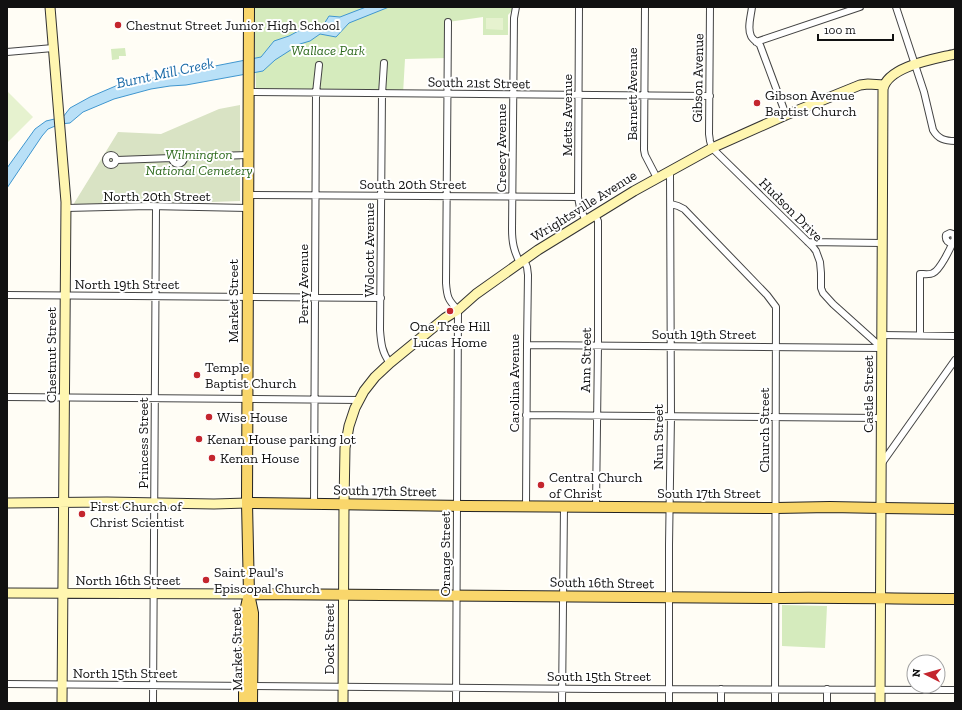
<svg xmlns="http://www.w3.org/2000/svg" width="962" height="710" font-family="'Zilla Slab',serif">
<style>
.green{fill:#d5ebbd}
.cemetery{fill:#d9e3c4}
.pitch{fill:#e6f2cf}
.water{fill:#b9e0f7;stroke:#3f96cf}
.lines{fill:none;stroke-linecap:round;stroke-linejoin:round}
.street-casing{stroke:#444;stroke-width:8}
.secondary-casing{stroke:#333;stroke-width:11}
.primary-casing{stroke:#222;stroke-width:12}
.street{stroke:#fff;stroke-width:6}
.secondary{stroke:#fff6b0;stroke-width:9}
.primary{stroke:#f9d66b;stroke-width:10}
.poi-dot{fill:#c4262e;stroke:#fff;stroke-width:1.5}
.labels{text-anchor:middle;dominant-baseline:central;stroke-width:4;stroke-linejoin:round;paint-order:stroke}
.poi-label{font-size:14px;fill:#111;stroke:#fff;text-anchor:start}
.park-label{font-size:14px;font-style:italic;fill:#2f6b1f;stroke:#fff}
.street-label{font-size:14px;fill:#111;stroke:#fff}
.water-label{font-size:15px;font-style:italic;fill:#1768a6;stroke:#fff}
</style>
<rect width="100%" height="100%" fill="#fffdf5"/>
<path class="green" d="M254 7H515L508 15V35H483V17L448 22V58L405 59 403 94 256 92Z
M125 48 126 56H119V59L112 60 111 49Z
M782 605 827 606 825 648 782 646Z"/>
<path class="cemetery" d="M240 105V201L73 207V205L118 132 161 134 219 109Z"/>
<path class="pitch" d="M486 18H503V30L486 29Z
M7 91 33 117 7 143Z"/>
<path class="water" d="M366 7H389L349 23 336 37 320 34 310 41 300 44 275 60 263 71 186 85 170 86 151 89 114 99 83 112 70 123 60 124 48 129 42 136 7 188V168L35 129 46 121 63 117 70 108 90 97 118 85 261 57 274 41 289 36 304 28 324 24 329 16 340 17Z"/>
<g class="lines">
<defs>
<path id="street" d="M516 7 514 18 512 229C512 243 514 251 520 263
M579 7 578 197 580 208 586 221
M645 7 644 150 645 155 657 178
M710 7 709 134 710 141 712 148 813 247 816 251 820 262 821 273V288L823 293 833 304 882 348
M752 7C751 16 747 28 751 36 752 39 757 42 760 45L786 115
M896 7 924 92 933 130C938 139 945 141 955 141
M448 22 446 283C447 297 448 300 458 310L456 703
M756 42 860 7
M7 52 53 48
M384 63 382 94 380 330C381 343 382 353 390 363
M249 92 710 96
M172 158a6 6 0 1 1 12 0a6 6 0 1 1-12 0Z
M106 160a5 5 0 1 1 10 0a5 5 0 1 1-10 0Z
M184 157 248 155
M117 160 172 158
M248 195 578 197
M671 204 678 206 684 209 767 295 776 307 775 703
M66 208 149 206 248 208
M595 215 598 221V345L596 506
M955 238 953 234 950 233 946 235C945 240 948 244 953 242L955 238
M808 242 882 243
M524 260 527 267 528 275 527 345 526 506
M7 295 381 298
M882 335 955 336
M920 335V274C924 274 930 275 933 273 940 270 950 249 953 242
M527 345 882 348
M7 397 359 400
M526 415 882 418
M882 463 955 360
M314 504 316 93 319 65
M7 684 597 689 955 690
M153 703 156 207
M562 703 564 506
M669 703V545L671 416 670 172
M721 703V689
M827 703V689"/>
<path id="secondary" d="M50 7 66 202 62 703
M7 503 107 502 214 504 247 503
M7 593 249 594
M343 703 344 504 345 448 349 426 355 408 364 391 375 377 390 363 445 318 458 310 476 294 538 250 634 191 712 148 786 115 860 85 868 84 884 85
M880 703 883 89C888 66 935 59 955 54"/>
<path id="primary" d="M249 7 247 503 249 594 253 613 252 703
M247 503 466 506 776 508 830 507 882 508 955 509
M249 594 775 598C835 597 895 599 955 599
M244 703V616L248 598"/>
</defs>
<use href="#street" class="street-casing"/>
<use href="#secondary" class="secondary-casing"/>
<use href="#primary" class="primary-casing"/>
<use href="#street" class="street"/>
<use href="#secondary" class="secondary"/>
<use href="#primary" class="primary"/>
</g>
<g class="poi-dot">
<circle cx="118" cy="25" r="4"/>
<circle cx="757" cy="103" r="4"/>
<circle cx="450" cy="311" r="4"/>
<circle cx="197" cy="375" r="4"/>
<circle cx="209" cy="417" r="4"/>
<circle cx="199" cy="439" r="4"/>
<circle cx="212" cy="458" r="4"/>
<circle cx="541" cy="485" r="4"/>
<circle cx="82" cy="514" r="4"/>
<circle cx="206" cy="580" r="4"/>
</g>
<g class="labels">
<g class="poi-label">
<text x="126" y="25">Chestnut Street Junior High School</text>
<text x="765" y="95">Gibson Avenue<tspan x="765" dy="16">Baptist Church</tspan></text>
<text x="450" y="326" text-anchor="middle">One Tree Hill<tspan x="450" dy="16">Lucas Home</tspan></text>
<text x="205" y="367">Temple<tspan x="205" dy="16">Baptist Church</tspan></text>
<text x="217" y="417">Wise House</text>
<text x="207" y="439">Kenan House parking lot</text>
<text x="220" y="458">Kenan House</text>
<text x="549" y="477">Central Church<tspan x="549" dy="16">of Christ</tspan></text>
<text x="90" y="506">First Church of<tspan x="90" dy="16">Christ Scientist</tspan></text>
<text x="214" y="572">Saint Paul's<tspan x="214" dy="16">Episcopal Church</tspan></text>
</g>
<g class="park-label">
<text x="328" y="50">Wallace Park</text>
<text x="199" y="154">Wilmington<tspan x="199" dy="16">National Cemetery</tspan></text>
</g>
<g class="street-label">
<text transform="translate(698 78) rotate(-89)">Gibson Avenue</text>
<text transform="translate(479 83) rotate(1)">South 21st Street</text>
<text transform="translate(632 94) rotate(-90)">Barnett Avenue</text>
<text transform="translate(567 115) rotate(-90)">Metts Avenue</text>
<text transform="translate(501 148) rotate(-90)">Creecy Avenue</text>
<text x="413" y="184">South 20th Street</text>
<text x="157" y="196">North 20th Street</text>
<text transform="translate(584 206) rotate(-32)">Wrightsville Avenue</text>
<text transform="translate(791 210) rotate(45)">Hudson Drive</text>
<text transform="translate(369 250) rotate(-90)">Wolcott Avenue</text>
<text x="127" y="284">North 19th Street</text>
<text transform="translate(303 284) rotate(-90)">Perry Avenue</text>
<text transform="translate(233 301) rotate(-90)">Market Street</text>
<text x="704" y="334">South 19th Street</text>
<text transform="translate(51 355) rotate(-90)">Chestnut Street</text>
<text transform="translate(586 360) rotate(-89)">Ann Street</text>
<text transform="translate(514 383) rotate(-90)">Carolina Avenue</text>
<text transform="translate(868 394) rotate(-90)">Castle Street</text>
<text transform="translate(764 430) rotate(-90)">Church Street</text>
<text transform="translate(658 437) rotate(-90)">Nun Street</text>
<text transform="translate(143 443) rotate(-90)">Princess Street</text>
<text transform="translate(385 491) rotate(1)">South 17th Street</text>
<text x="709" y="493">South 17th Street</text>
<text transform="translate(445 554) rotate(-90)">Orange Street</text>
<text x="128" y="580">North 16th Street</text>
<text transform="translate(602 583) rotate(1)">South 16th Street</text>
<text transform="translate(329 639) rotate(-90)">Dock Street</text>
<text transform="translate(237 649) rotate(-91)">Market Street</text>
<text x="125" y="673">North 15th Street</text>
<text x="599" y="676">South 15th Street</text>
</g>
<g class="water-label">
<text transform="translate(165 73) rotate(-12)">Burnt Mill Creek</text>
</g>
</g>
<rect width="962" height="710" fill="none" stroke="#111111" stroke-width="16"/>
<g transform="translate(926 674) rotate(276)"><circle r="19" fill="#ffffff" stroke="#a0a0a0"/>
<path d="M0-3L7 15L0 10L-7 15Z" fill="#c4262e"/>
<text y="-6" font-size="11" font-weight="bold" text-anchor="middle" fill="#111111">N</text>
</g>
<path d="M818 34v6h75v-6" fill="none" stroke="#111111" stroke-width="2"/>
<text x="824" y="34" font-size="12" fill="#111111" stroke="#ffffff" stroke-width="3" paint-order="stroke">100 m</text>
</svg>
